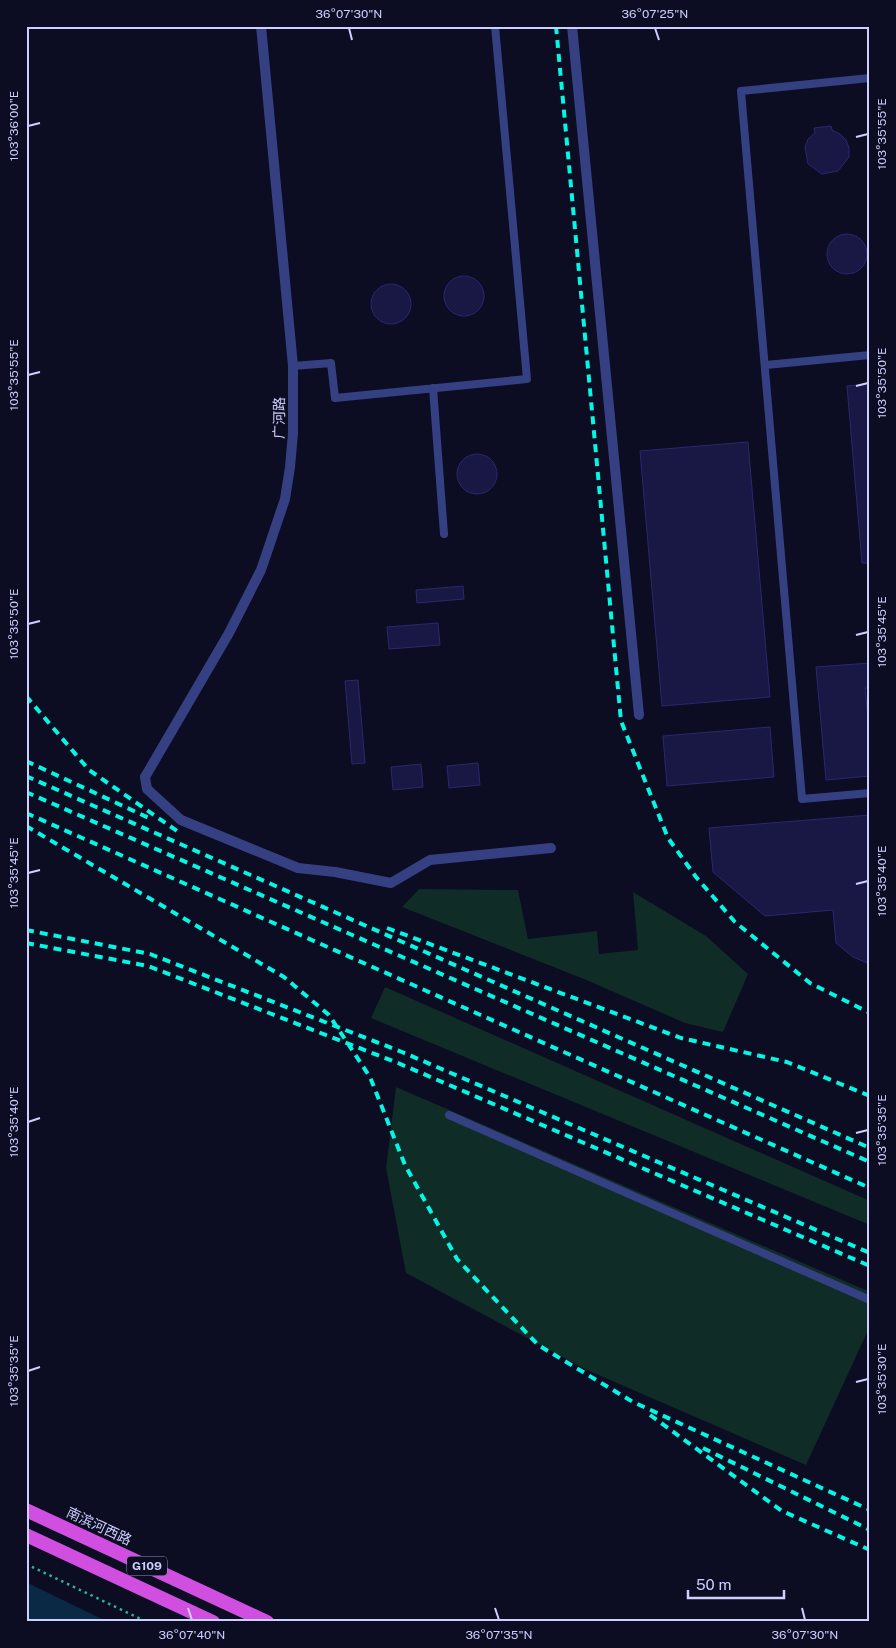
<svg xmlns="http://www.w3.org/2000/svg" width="896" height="1648" font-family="'Public Sans','Noto Sans SC',sans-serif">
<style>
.green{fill:#0f2c26}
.water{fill:#092944}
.building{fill:#191743;stroke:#2a2870}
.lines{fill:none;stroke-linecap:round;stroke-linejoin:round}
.path{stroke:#28b796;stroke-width:2.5;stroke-dasharray:2.5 4;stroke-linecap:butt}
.service{stroke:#354083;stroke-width:8}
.minor{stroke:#354083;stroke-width:10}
.tertiary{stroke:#354083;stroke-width:10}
.trunk{stroke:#d04ee0;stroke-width:14}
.rail{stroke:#00f8e5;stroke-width:4;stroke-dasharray:8 6;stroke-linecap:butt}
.ticks{fill:none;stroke:#cdd0ff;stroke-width:2}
.labels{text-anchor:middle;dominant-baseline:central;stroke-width:5;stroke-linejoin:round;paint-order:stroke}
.shield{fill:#0c0c22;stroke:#9395bd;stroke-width:1}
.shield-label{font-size:12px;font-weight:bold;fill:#cdd0ff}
.street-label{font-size:14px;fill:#cdd0ff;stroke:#0c0c22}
.neatline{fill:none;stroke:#cdd0ff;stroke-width:2}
.ticks-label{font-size:12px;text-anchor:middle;fill:#cdd0ff}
</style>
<rect width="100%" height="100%" fill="#0c0c22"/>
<path class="green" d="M419 889 518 890 528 939 597 931 599 954 638 950 633 892 706 936 748 974 723 1032 685 1023 584 979 402 907Z
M385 987 870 1201V1225L371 1018Z
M396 1087 870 1292V1326L806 1465 587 1370 406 1273 386 1168Z"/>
<path class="water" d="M26 1582 108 1622H26Z"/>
<path class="building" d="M831 126 832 130 840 134 846 140 849 148V157L838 171 822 174 808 164 805 147 808 139 815 133 814 128Z
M827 254a20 20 0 1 1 40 0a20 20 0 1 1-40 0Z
M444 296a20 20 0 1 1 40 0a20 20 0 1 1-40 0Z
M371 304a20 20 0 1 1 40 0a20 20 0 1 1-40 0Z
M870 384V563H862L847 386Z
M748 442 770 697 662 706 640 451Z
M457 474a20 20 0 1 1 40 0a20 20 0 1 1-40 0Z
M463 586 464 599 417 603 416 590Z
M438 623 440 645 389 649 387 627Z
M870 663V688H865L870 738V776L826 780 816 667Z
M358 680 365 763 352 764 345 681Z
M770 727 774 777 667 786 663 736Z
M478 763 480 785 449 788 447 766Z
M421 764 423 787 393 790 391 767Z
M870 815V964L853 957 836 943 833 910 765 916 713 872 709 828Z"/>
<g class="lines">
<path class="path" d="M26 1564 147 1622"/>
<path class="service" d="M870 78 741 91 802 799 870 793
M766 365 870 355
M293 366 331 363 335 398 527 379 495 26
M433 388 444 534
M449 1115 870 1300"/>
<path class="minor" d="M572 26 639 715
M145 777 147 789 181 820 298 868 335 872 391 883 430 860 551 848"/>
<path class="tertiary" d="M145 777 229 633 261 570 285 499 290 467 293 433V366L261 26"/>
<path class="trunk" d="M26 1510 267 1622
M26 1535 213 1622"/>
<path class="rail" d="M556 26 621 721 668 838 696 877 735 922 810 983 870 1013
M26 696 89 770 180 833
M26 761 149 818
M26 776 870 1148
M26 792 870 1162
M26 813 870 1188
M26 826 284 977 329 1015 370 1077 405 1165 457 1259 538 1345 633 1402 870 1510
M387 928 681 1038 787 1062 870 1096
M26 930 150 954 402 1052 870 1253
M26 943 148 966 398 1063 870 1266
M650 1415 782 1511 870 1550
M703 1448 870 1530"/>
</g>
<path class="ticks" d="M349 28 352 40M655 28 659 40M28 126 40 123M856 137 868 134M28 375 40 372M856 386 868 383M28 624 40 621M856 635 868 632M28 873 40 870M856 884 868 881M28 1122 40 1118M856 1133 868 1130M28 1371 40 1367M856 1382 868 1379M188 1608 192 1620M495 1608 499 1620M802 1608 805 1620"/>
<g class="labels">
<rect class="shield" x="127" y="1556.5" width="40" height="19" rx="4"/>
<g class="shield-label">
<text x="147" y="1566">G109</text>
</g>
<g class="street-label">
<text transform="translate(279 418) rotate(-89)">广河路</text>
<text transform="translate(99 1526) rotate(25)">南滨河西路</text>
</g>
</g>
<rect width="896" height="1648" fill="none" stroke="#0c0c22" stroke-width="55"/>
<path d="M688 1590v8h96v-8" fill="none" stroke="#cdd0ff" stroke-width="2.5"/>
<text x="696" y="1590" font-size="15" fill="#cdd0ff" stroke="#0c0c22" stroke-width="4" paint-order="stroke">50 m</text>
<rect x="28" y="28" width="840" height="1592" class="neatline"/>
<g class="ticks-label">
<text x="349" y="18">36°07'30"N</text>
<text x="655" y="18">36°07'25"N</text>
<text transform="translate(14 126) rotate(-90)" y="4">103°36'00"E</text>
<text transform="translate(882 134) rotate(-90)" y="4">103°35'55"E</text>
<text transform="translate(14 375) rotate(-90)" y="4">103°35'55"E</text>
<text transform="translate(882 383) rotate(-90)" y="4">103°35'50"E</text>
<text transform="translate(14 624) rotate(-90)" y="4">103°35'50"E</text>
<text transform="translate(882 632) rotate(-90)" y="4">103°35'45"E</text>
<text transform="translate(14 873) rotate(-90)" y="4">103°35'45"E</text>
<text transform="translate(882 881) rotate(-90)" y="4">103°35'40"E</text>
<text transform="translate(14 1122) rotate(-90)" y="4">103°35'40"E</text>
<text transform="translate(882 1130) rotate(-90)" y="4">103°35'35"E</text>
<text transform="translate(14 1371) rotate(-90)" y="4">103°35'35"E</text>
<text transform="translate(882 1379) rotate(-90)" y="4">103°35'30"E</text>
<text x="192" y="1639">36°07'40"N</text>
<text x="499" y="1639">36°07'35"N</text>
<text x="805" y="1639">36°07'30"N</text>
</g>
</svg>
